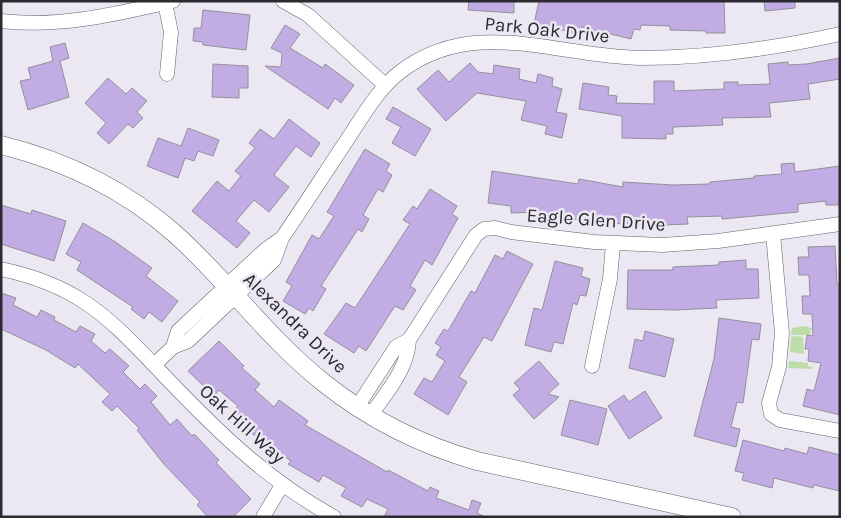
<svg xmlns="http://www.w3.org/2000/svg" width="841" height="518" font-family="Karla,sans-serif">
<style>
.green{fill:#bddea9}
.building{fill:#c1ace4;stroke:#94909b}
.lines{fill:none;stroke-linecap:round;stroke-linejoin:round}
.minor-casing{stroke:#64606a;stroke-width:15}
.tertiary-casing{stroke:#64606a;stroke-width:19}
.minor{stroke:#fff;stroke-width:14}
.tertiary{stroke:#fff;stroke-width:18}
.labels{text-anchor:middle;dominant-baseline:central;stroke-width:5;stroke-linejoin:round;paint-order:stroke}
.street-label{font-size:19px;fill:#2b2a2e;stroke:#ebe7f3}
</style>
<rect width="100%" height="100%" fill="#ebe7f3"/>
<path class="green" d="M803 326 812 328 810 335H791L792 328Z
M796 336 803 337 804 354 790 352 791 337Z
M789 361 808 363V366L813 367 812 369 788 368Z"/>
<path class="building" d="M469 1H514V13L468 10Z
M539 1H724L725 33H706V31L670 30V26L641 25 640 30 634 29 631 39 582 27 580 34 534 24Z
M764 1H795V8L765 11Z
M203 10 250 15 246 50 203 45V42L193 41 194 28H201Z
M285 25 300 34 290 48 323 68 325 64 354 85 341 103 335 98 328 109 265 66 281 67 282 53 271 48Z
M65 43 69 58 60 61 69 97 28 110 20 81 31 79 28 68 53 61 50 47Z
M840 58V79L808 84 810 99 769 103 771 117 722 118 723 125 673 127V134H666V139L622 138V116L579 109 583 83 609 87 608 95 617 96 616 103 654 104V81H674V91L724 89V82H738V85L770 84 768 64 788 62V65L806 64Z
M470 63 478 72 493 74 494 65 520 69 519 79 536 83 538 74 553 78 552 86 562 89 556 112 567 114 562 138 545 134 547 126 521 120 526 101 477 93 446 121 417 89 438 70 449 82Z
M213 64 248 66V88H239V98L212 97Z
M108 78 126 94 132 88 147 101 137 112 143 118 133 128 128 124 109 144 97 133 106 123 85 103Z
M393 107 431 129 415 156 392 143 401 127 386 119Z
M289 119 320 143 311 157 296 146 274 175 289 187 269 212 254 200 236 221 250 233 237 248 192 211 217 181 229 191 241 176 235 171 255 148 249 143 260 129 274 139Z
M188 128 219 140 213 156 198 151 194 161 185 158 178 178 147 166 158 138 181 146Z
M365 149 390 164 386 171 392 175 383 192 378 189 363 215 369 219 362 232 358 229 321 286 326 289 313 311 309 308 305 314 283 301 292 286 286 282 312 235 319 239 334 216 327 212Z
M794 163 795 172 840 166 839 205H826V201L798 204V212L722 219V216L687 217 688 224 663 225 599 223 540 214V212L511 213V206L488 203 492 171 578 184 579 179 623 187V182L673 185 710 184V182L754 178V176L782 174 781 164Z
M430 189 457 206 452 214 458 218 432 265 425 260 410 286 416 290 403 310 395 306 366 351 359 346 354 353 324 334 346 303 355 308 410 224 403 220 413 206 417 209Z
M1 205 31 214 32 210 66 221 54 261 1 244Z
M83 223 114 241 152 268 146 276 178 301 162 322 149 312 144 319 131 309 133 307 77 270 81 262 66 254Z
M835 246 837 284H840V415L803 406 807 389 814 391 821 363 808 361 809 349H805L807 335 813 336 812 314H803L802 296H810L809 275H799L798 257H809L808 247Z
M507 251 533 264 492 341 484 337 459 377 467 382 448 415 414 394 424 378 432 382 445 361 436 355 441 347 435 343 444 329 448 331 471 291 475 293 495 255 503 259Z
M746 260V269H758L759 298 716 300 717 308 675 310 627 309 628 270H673V267L719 265V262Z
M555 261 583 268 581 276 590 279 586 296 580 295 577 305 573 303 563 344 554 342 551 352 525 345 534 308 542 310Z
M1 293 16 298 13 305 37 317 41 310 55 317 54 320 76 332 80 326 95 334 91 341 105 353 110 349 129 366 123 372 140 389 145 384 157 396 151 402 170 425 177 419 192 436 194 434 219 460 216 463 251 499 233 517H208L197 505 200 502 163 463 137 430 139 428 117 406 112 411 102 402 110 394 78 364 75 368 46 350 1 329Z
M719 318 761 324 759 340 752 339 743 403 737 402 731 427 740 429 736 447 694 436 714 359Z
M645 331 674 339 665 377 629 368 635 339 643 341Z
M219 341 244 366 242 368 260 384 255 390 274 407 279 400 308 421 305 425 387 472 388 470 428 491 430 487 439 491 436 498 469 510 472 500 481 503 477 513 485 517H384L388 509 367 499 362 507 341 496 346 488 323 475 319 482 288 464 291 461 254 435 231 414 238 406 219 390 214 396 188 371Z
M539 361 559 384 548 394 559 397 534 419 513 395 520 389 514 383Z
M645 391 662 418 629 439 608 406 624 395 629 402Z
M570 400 607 409 598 445 561 435Z
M743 440 784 451 785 448 807 454 809 447 840 455V491L814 485 813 488 774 478 772 488 742 480 744 473 735 471Z"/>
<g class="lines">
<defs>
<path id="minor" d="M283 1 308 15 385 85
M165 3 171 32 167 74
M1 21C60 28 116 14 173 1
M773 234 782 333 779 367 769 403 771 414 780 420 840 431
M1 269C73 284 105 313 154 365
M173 347 178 331 265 250 282 238
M592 366 610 279 613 244
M357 407 396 347 409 340
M370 416C386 393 408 369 409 340L476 235 484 229 495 228 511 232 594 242 662 245 718 241 840 224
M263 517 282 485
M334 517C263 478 209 423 154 365L173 347 188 341 274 260 282 238C304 206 325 173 347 140 363 116 377 90 400 72 474 15 557 57 641 58 706 58 776 48 840 34"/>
<path id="tertiary" d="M1 145C65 161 124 189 174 233 227 280 268 339 324 383 369 419 421 445 477 461L732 517"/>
</defs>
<use href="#minor" class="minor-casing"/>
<use href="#tertiary" class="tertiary-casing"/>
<use href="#minor" class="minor"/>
<use href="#tertiary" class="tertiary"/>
</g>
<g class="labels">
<g class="street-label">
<text transform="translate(547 30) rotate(6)">Park Oak Drive</text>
<text transform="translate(596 220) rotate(4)">Eagle Glen Drive</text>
<text transform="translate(295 323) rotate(44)">Alexandra Drive</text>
<text transform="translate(242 424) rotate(42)">Oak Hill Way</text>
</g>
</g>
<rect width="841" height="518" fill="none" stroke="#2b2a2e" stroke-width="5"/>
</svg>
